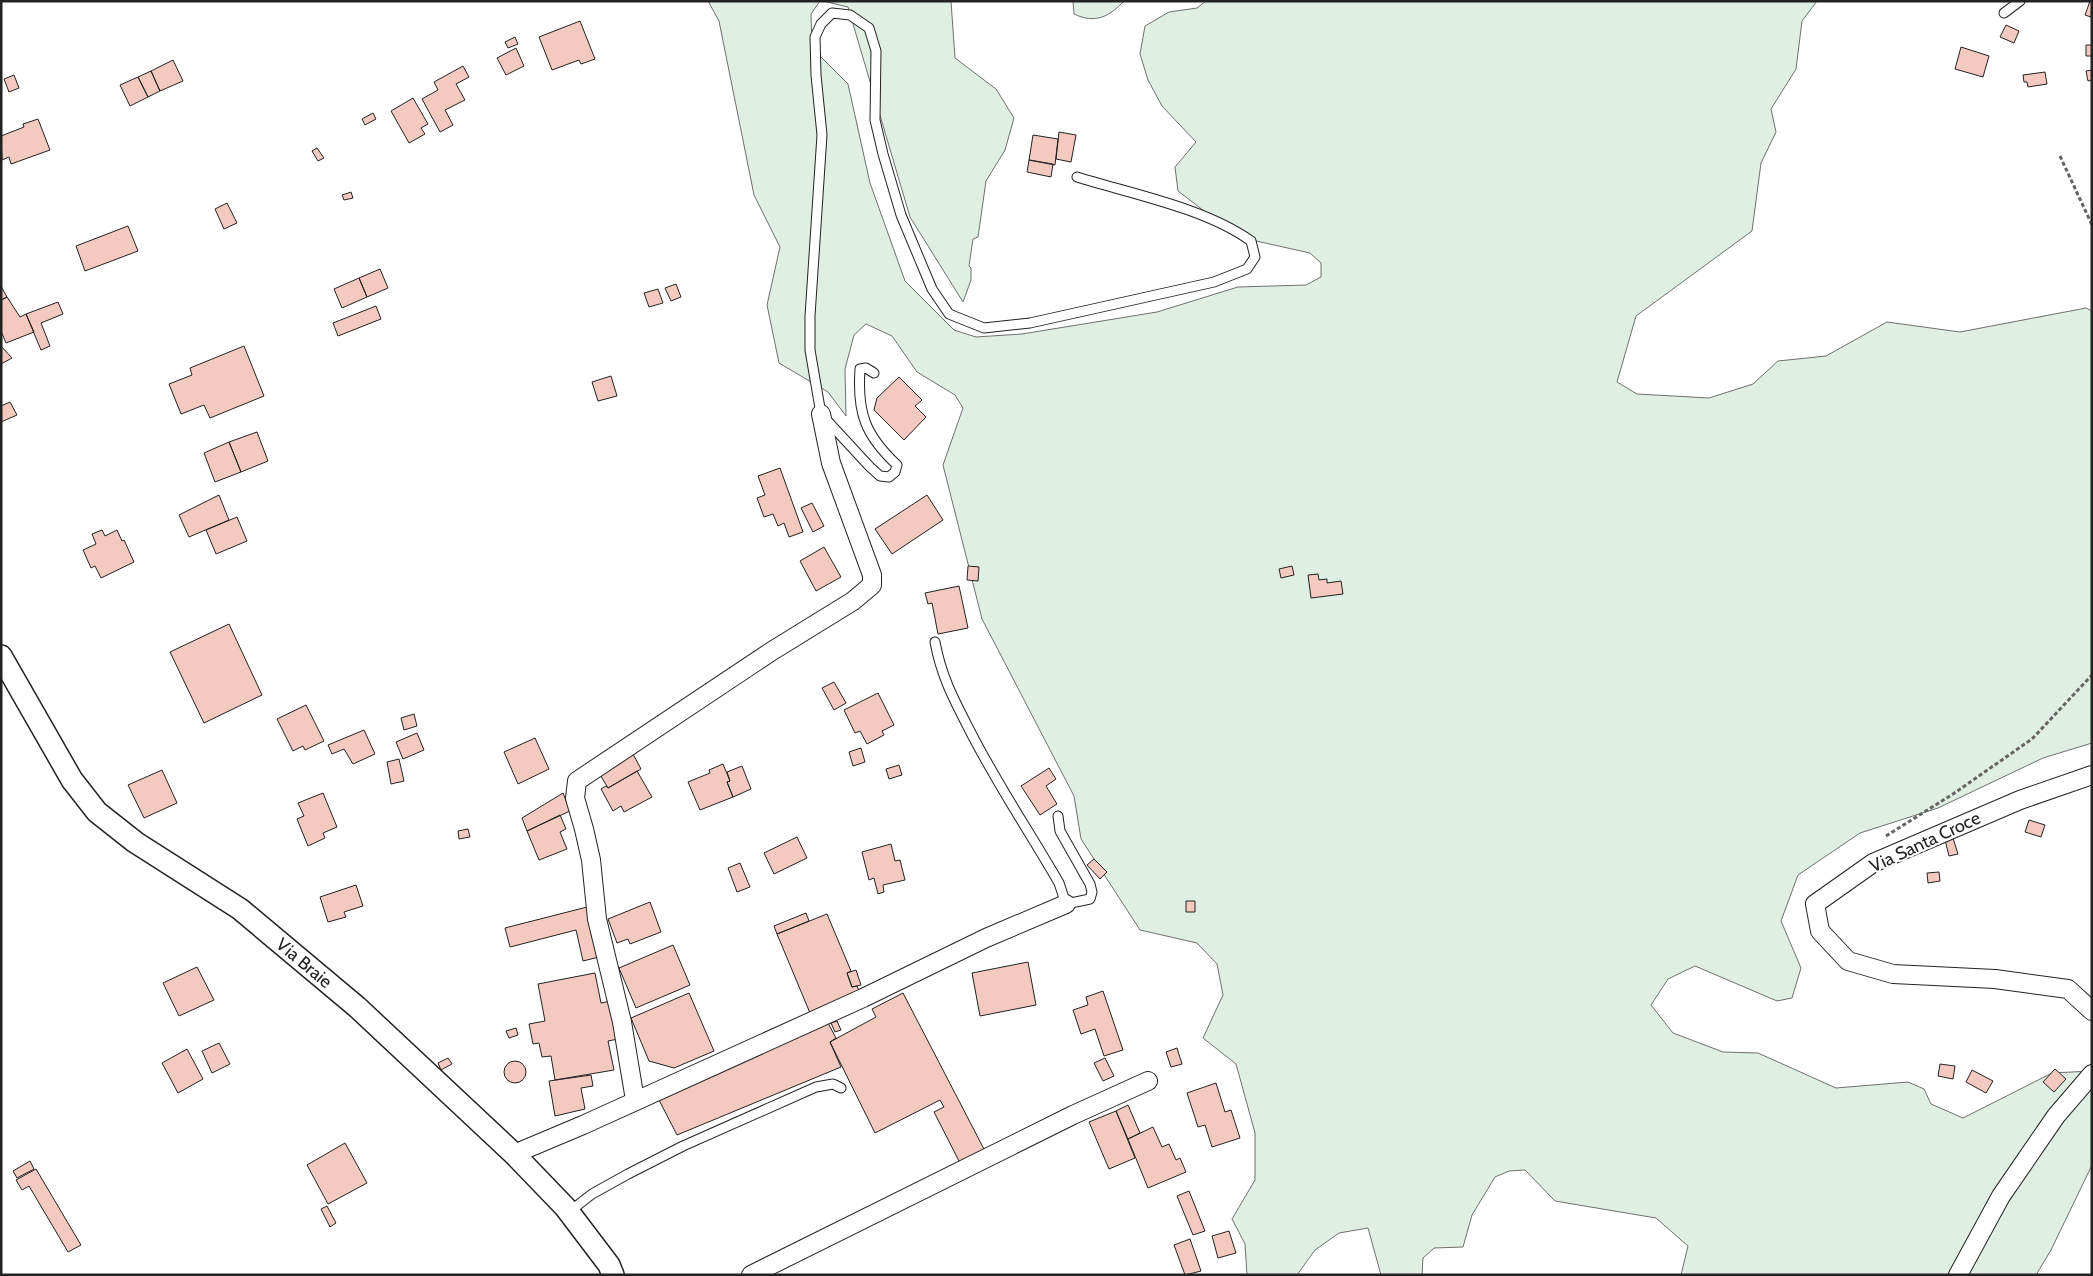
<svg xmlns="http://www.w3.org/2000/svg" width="2093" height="1276" font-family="Cabin,sans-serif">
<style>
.green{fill:#e0efe3;stroke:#6f6f6f}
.building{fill:#f3c9c0;stroke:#222}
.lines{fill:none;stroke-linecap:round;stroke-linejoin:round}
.service-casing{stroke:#222;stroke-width:11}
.minor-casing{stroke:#222;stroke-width:20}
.tertiary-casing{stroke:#222;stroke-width:24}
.path{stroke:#646464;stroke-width:3;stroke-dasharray:4 2.5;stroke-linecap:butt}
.service{stroke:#fff;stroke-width:9}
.minor{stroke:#fff;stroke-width:18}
.tertiary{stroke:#fff;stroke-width:21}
.labels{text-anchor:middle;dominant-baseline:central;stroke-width:4;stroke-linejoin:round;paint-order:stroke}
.street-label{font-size:18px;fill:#222;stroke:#fff}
</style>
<rect width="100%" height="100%" fill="#fff"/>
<path class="green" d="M708 1H820L811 14 812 48 848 84 870 183 905 281 954 330 976 337 1022 334 1157 312 1238 287 1306 285 1321 277V263L1310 253 1238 237 1178 191 1175 167 1196 142 1162 106 1148 80 1140 54 1145 26 1169 12 1197 8 1206 1H1817L1802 21 1796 69 1771 109 1776 132 1761 163 1752 231 1636 316 1617 382 1637 394 1709 398 1753 384 1778 361 1826 356 1887 322 1960 332 2086 308 2092 311V743L2043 758 1938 808 1860 833 1798 875 1781 921 1801 968 1792 998 1777 1001 1695 966 1668 979 1651 1005 1673 1033 1723 1052 1758 1053 1836 1088 1908 1082 1924 1089 1931 1104 1963 1118 2052 1073 2092 1071V1165L2051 1250 2036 1275H1681L1688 1246 1656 1218 1555 1201 1525 1170 1509 1171 1495 1177 1472 1215 1463 1247 1434 1248 1423 1258 1422 1275H1381L1368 1228 1339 1233 1315 1250 1297 1275H1247L1245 1244 1232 1219 1255 1180V1133L1236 1064 1203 1038 1223 995 1217 964 1197 943 1140 930 1081 839 1074 796 982 619 943 465 963 408 955 395 917 372 892 336 866 324 854 335 845 369 846 416 828 392 779 363 767 305 780 247 754 195 719 21Z
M823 1H951L955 58 996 89 1014 118 1005 150 986 181 978 237 973 239 969 266 971 268V280L963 302 910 217 848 7Z
M1073 1H1124C1109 17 1095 24 1074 14Z"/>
<path class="building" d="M2090 1H2092L2091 17 2085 15Z
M580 21 595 59 581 64 579 60 552 70 539 37Z
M2006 25 2019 31 2014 43 2000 37Z
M515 37 518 44 508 48 505 42Z
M2086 45H2092V56H2086Z
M1961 47 1989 56 1983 77 1955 69Z
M516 48 524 66 506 75 497 58Z
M173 60 183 81 160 91 151 71Z
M463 66 469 77 456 84 465 100 445 110 453 125 440 132 422 99 438 90 434 82Z
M2092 70V80L2088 81 2086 71Z
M151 71 160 91 148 97 138 77Z
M2045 72 2047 84 2028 87 2027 82H2024L2023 75Z
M14 75 19 88 9 92 4 79Z
M138 77 148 97 130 106 120 85Z
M413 98 428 124 421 128 425 134 409 143 391 111Z
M373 113 376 119 365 125 362 119Z
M38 119 50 150 11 164 9 157 2 160 1 136 24 127 23 124Z
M1059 132 1076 135 1071 162 1056 159Z
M1033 135 1058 139 1055 165 1029 160Z
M317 148 324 158 318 161 312 151Z
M1029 160 1053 164 1051 177 1027 172Z
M351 192 353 198 344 200 342 195Z
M227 203 237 223 224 229 215 209Z
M128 226 138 251 85 271 76 246Z
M380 269 388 288 367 297 359 278Z
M359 278 367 297 342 308 334 289Z
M676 284 681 297 671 301 665 288Z
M1 286 7 297 1 300Z
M658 289 663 303 649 307 644 293Z
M7 297 20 317 26 314 34 332 6 343 1 331V300Z
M58 302 63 314 41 323 50 346 41 350 26 314Z
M376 306 381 319 338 336 333 323Z
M1 346 12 358 1 364Z
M244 346 264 396 210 418 204 405 181 414 169 384 192 375 190 368Z
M611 376 617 396 598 401 592 382Z
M899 377 922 400 915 406 926 417 904 440 874 410 877 398Z
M10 402 17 415 1 422V406Z
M257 432 268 461 241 472 229 442Z
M229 442 241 472 215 482 204 453Z
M780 468 803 532 789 537 784 523 778 526 773 514 764 517 757 498 765 495 758 476Z
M219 495 229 520 189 537 179 515Z
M927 495 943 520 892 554 875 529Z
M812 503 824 526 813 532 801 508Z
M237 517 247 541 216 554 206 530Z
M102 530 105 536 117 530 122 541 124 540 134 562 101 578 95 566 91 568 83 550 96 544 92 534Z
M824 547 841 577 816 591 800 561Z
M968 566 979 567 978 581 967 580Z
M1292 566 1294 575 1281 578 1279 569Z
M1318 574 1319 580 1327 579V583L1341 581 1343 594 1311 598 1308 575Z
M959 586 968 628 938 634 932 603 928 604 925 593Z
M229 624 262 695 204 723 170 652Z
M834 682 846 703 834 710 822 688Z
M878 693 894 725 882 731 884 735 867 744 860 731 855 733 844 710Z
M306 705 324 741 305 750 303 746 293 751 277 719Z
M414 714 417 726 404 730 401 718Z
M364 730 375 754 353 764 344 749 332 754 328 745Z
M417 733 424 750 403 759 396 742Z
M535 738 549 769 518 784 504 752Z
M861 748 865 762 853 766 849 752Z
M633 754 641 769 608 788 599 773Z
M399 759 404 781 391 784 387 762Z
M723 764 730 781 727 782 733 797 700 810 688 782 710 773 709 770Z
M899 765 902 775 889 779 886 769Z
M742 766 751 789 733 797 727 782 730 781 727 772Z
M1049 768 1056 779 1046 786 1057 804 1040 815 1021 786Z
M162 770 177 803 144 818 128 785Z
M637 771 652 797 624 812 621 806 613 811 601 789 606 786 608 788Z
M323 793 337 827 323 833 325 838 308 846 297 819 304 816 298 803Z
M563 793 570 811 527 831 522 818Z
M560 815 566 829 560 832 567 849 539 860 527 831Z
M2029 820 2045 825 2041 837 2025 832Z
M468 829 470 837 459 839 458 831Z
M797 837 807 858 774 874 764 853Z
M1953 838 1958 854 1949 856 1945 840Z
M891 844 895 861 900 860 905 880 883 885 884 892 878 894 874 878 869 880 862 852Z
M1094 859 1107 872 1100 879 1087 865Z
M740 863 750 887 737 892 728 868Z
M1939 872 1940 881 1928 883 1927 873Z
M356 885 363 906 344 912 346 917 328 922 320 897Z
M1186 901H1195V912H1186Z
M650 902 661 932 630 944 628 939 617 943 608 919Z
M587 907 599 957 583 961 576 930 510 947 505 928Z
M806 913 809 921 777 934 774 926Z
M827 914 851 971 847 973 852 987 857 986 860 993 810 1013 777 934Z
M673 945 690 985 636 1008 619 968Z
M1028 962 1036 1005 980 1016 972 973Z
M197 967 214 1000 179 1016 163 983Z
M856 970 861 985 852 987 847 973Z
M595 973 601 1003 611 1001 618 1039 608 1041 614 1070 555 1080 551 1056 542 1057 539 1043 533 1044 529 1024 545 1021 538 984Z
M1103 991 1123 1050 1104 1056 1095 1029 1081 1034 1073 1010 1088 1005 1086 997Z
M689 993 714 1051 674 1068 649 1061 631 1018Z
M903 993 985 1151 961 1165 934 1112 944 1107 940 1100 875 1133 830 1042 876 1017 872 1009Z
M837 1021 841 1030 835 1032 831 1023Z
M828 1023 836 1038 830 1042 841 1067 677 1135 658 1098Z
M516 1028 518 1035 509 1038 506 1031Z
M219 1043 230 1064 212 1073 202 1051Z
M1177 1048 1182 1064 1171 1067 1166 1052Z
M187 1049 203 1079 178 1093 162 1063Z
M448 1058 452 1064 441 1070 438 1063Z
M1105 1058 1114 1076 1103 1081 1094 1063Z
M504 1072a11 11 0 1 1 22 0a11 11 0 1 1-22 0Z
M1940 1064 1955 1066 1953 1079 1938 1076Z
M2055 1069 2066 1079 2054 1092 2043 1082Z
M1972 1070 1993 1081 1986 1093 1966 1082Z
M591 1075 593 1086 581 1088 585 1109 555 1116 549 1081Z
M1216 1083 1225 1112 1231 1110 1240 1138 1212 1147 1205 1125 1198 1127 1187 1093Z
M1128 1105 1140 1133 1128 1139 1116 1111Z
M1116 1111 1135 1158 1109 1169 1089 1122Z
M1153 1127 1162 1147 1169 1144 1176 1160 1180 1158 1186 1172 1148 1188 1128 1139Z
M345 1143 367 1183 328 1204 307 1165Z
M30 1161 34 1169 17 1178 13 1171Z
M36 1169 81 1245 68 1252 29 1186 22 1190 16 1180Z
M1189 1191 1205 1231 1193 1235 1177 1196Z
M327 1206 336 1223 330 1227 321 1209Z
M1229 1231 1236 1253 1218 1258 1212 1236Z
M1190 1239 1201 1271 1185 1275 1174 1245Z"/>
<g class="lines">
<defs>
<path id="service" d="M2004 13 2020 1
M874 373 866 368 860 369C857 413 865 435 897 465L895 472 889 477 880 476 870 467 821 414 810 350V316L822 135 816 75 815 37 821 24 832 13 850 15 869 28 876 51 875 120 883 154 901 215 932 289 949 314 984 328 1030 323 1214 282 1247 269 1255 257 1251 241C1205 208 1132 194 1077 177
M935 642C941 675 953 698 968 727 995 781 1029 831 1059 883L1066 904 1090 899 1092 892 1090 884 1060 831 1058 816
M569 1212 592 1194 628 1174 683 1146 816 1087 833 1084 841 1088"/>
<path id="minor" d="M2092 775 2020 800 1873 863 1815 904 1820 931 1848 961 1893 974 1995 979 2068 989 2092 1011
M635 1100 622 1022 597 919 591 860 584 829 575 798 577 781 772 651 853 601 872 585V575L831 463 821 414
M514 1154 583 1125 863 998 986 938 1066 904
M751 1275 1073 1115 1148 1081
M1958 1275 2001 1196 2056 1116 2092 1074"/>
<path id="tertiary" d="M1 656 72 780 97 812 135 842 240 909 357 1007 514 1154 565 1207 609 1265 613 1275"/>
</defs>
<use href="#service" class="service-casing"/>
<use href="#minor" class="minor-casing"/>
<use href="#tertiary" class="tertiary-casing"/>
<path class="path" d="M2060 156 2092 225
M1886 836 1953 794 2032 739 2092 675"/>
<use href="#service" class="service"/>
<use href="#minor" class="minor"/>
<use href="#tertiary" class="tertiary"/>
</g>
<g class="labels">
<g class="street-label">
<text transform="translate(1925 842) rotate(-25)">Via Santa Croce</text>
<text transform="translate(304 963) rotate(40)">Via Braie</text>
</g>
</g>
<rect width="2093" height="1276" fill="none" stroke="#222222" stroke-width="5"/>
</svg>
